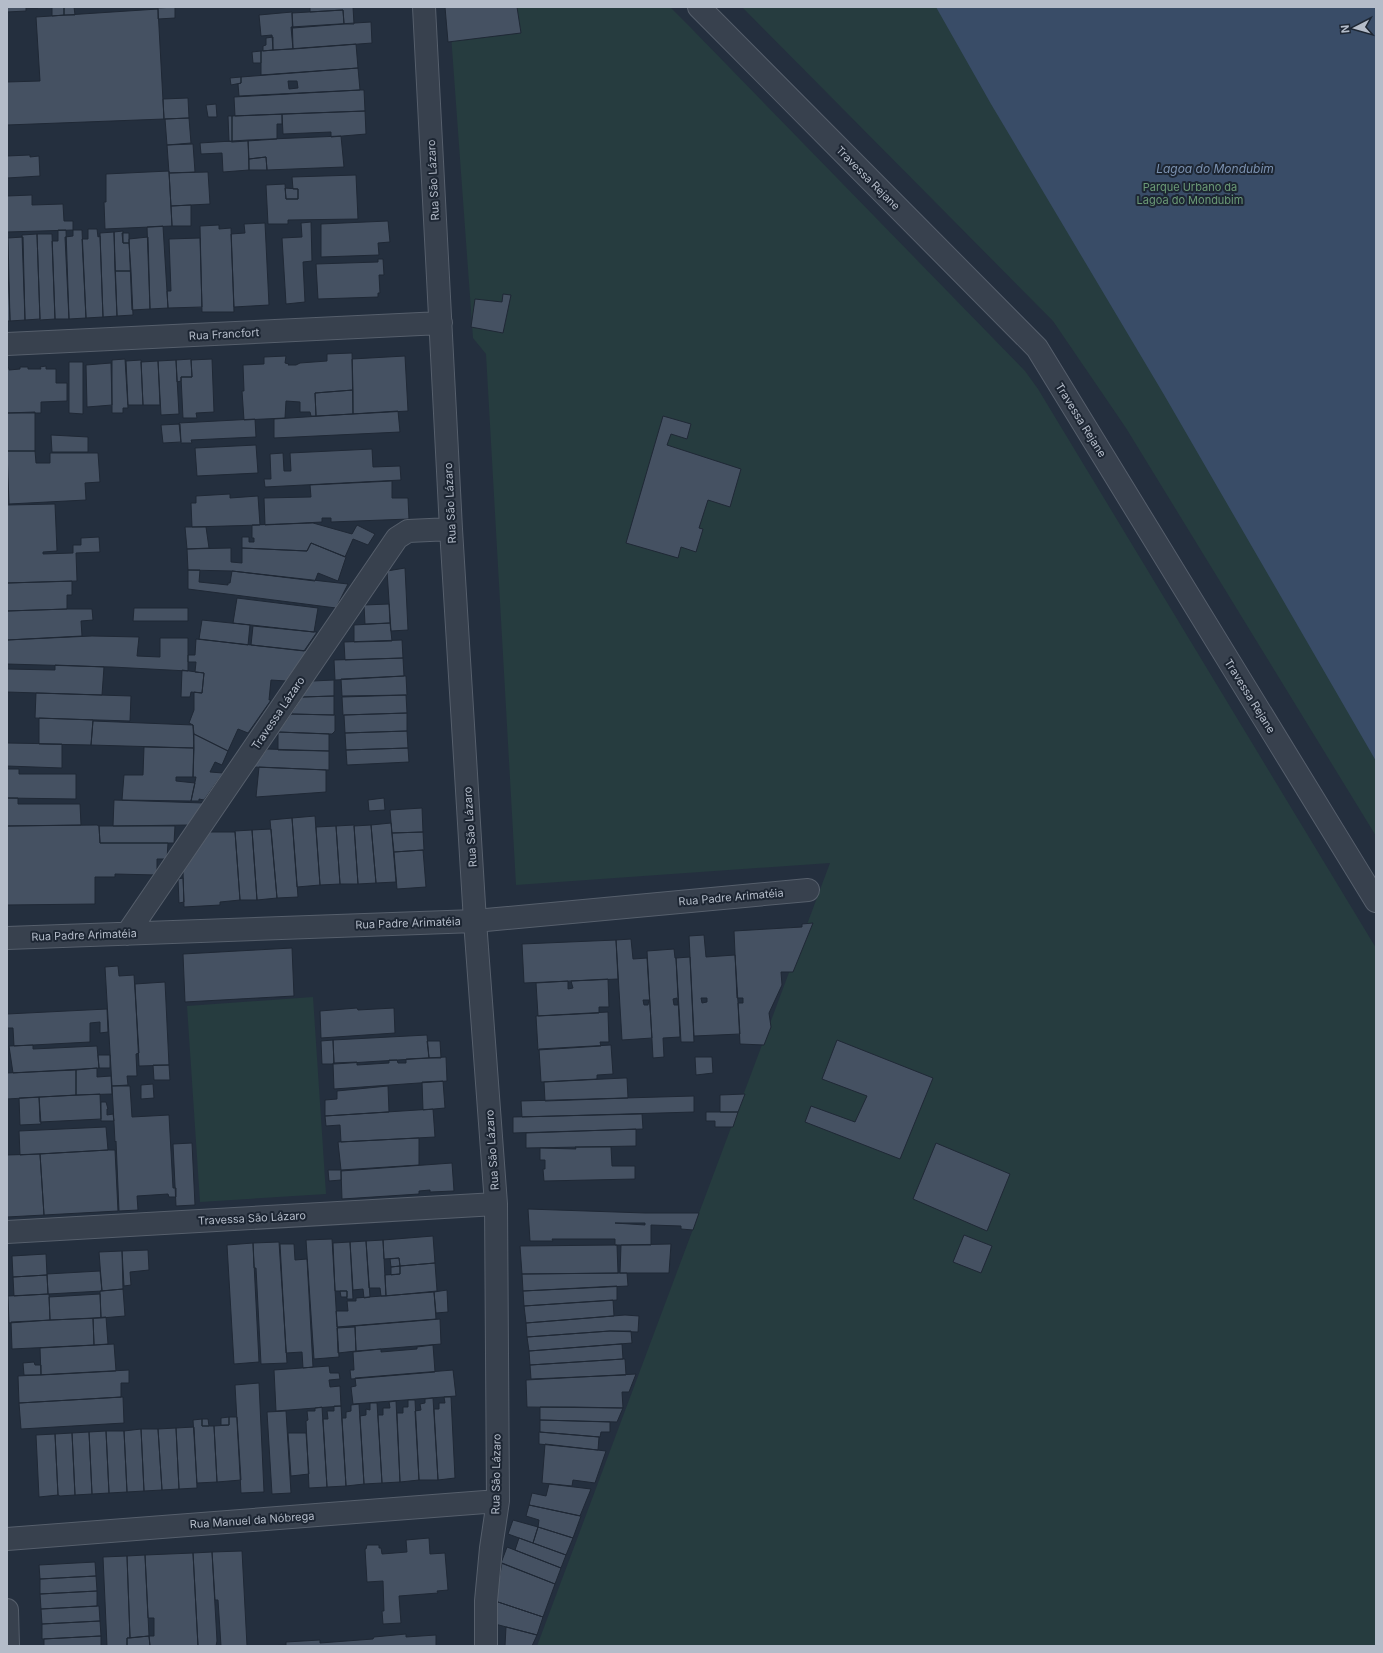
<svg xmlns="http://www.w3.org/2000/svg" width="1383" height="1653" font-family="Inter,sans-serif">
<style>
.green{fill:#263c3f}
.water{fill:#394c67}
.building{fill:#455162;stroke:#1f2835;fill-rule:evenodd}
.lines{fill:none;stroke-linecap:round;stroke-linejoin:round}
.minor-casing{stroke:#565f6c;stroke-width:24}
.minor{stroke:#38414e;stroke-width:22}
.labels{text-anchor:middle;dominant-baseline:central;stroke-width:4;stroke-linejoin:round;paint-order:stroke}
.street-label{font-size:11px;fill:#b4bcc9;stroke:#1d2633}
.park-label{font-size:11px;fill:#6b9a76;stroke:#1d2633}
.water-label{font-size:12px;font-style:italic;fill:#7c92b1;stroke:#1d2633}
</style>
<rect width="100%" height="100%" fill="#242f3e"/>
<path class="green" d="M449 7H670L691 28 1025 371 1038 389 1376 948V1646H537L830 863 516 885 486 354 473 338Z
M742 7H1376V836L1126 428 1053 321Z
M313 997 326 1194 200 1202 187 1006Z"/>
<path class="water" d="M936 7H1376V761L1163 393 991 104Z"/>
<path class="building" d="M7 7H37L38 8H26V11L7 12Z
M52 7H64V15L52 16Z
M64 7H74L75 15H64Z
M175 7V18L158 19V8Z
M310 7H353L354 24H344L343 10 310 12Z
M445 7H517L521 33 448 42Z
M158 9 164 119 7 125V77V82L40 81 36 17Z
M343 10 344 24 293 28 292 13Z
M292 12 293 49 273 50 272 35 261 36 259 15Z
M371 22 372 43 293 49 291 27Z
M273 37V50L263 51V46L266 45V38Z
M356 44 358 68 261 75V51Z
M261 51V63H253L252 52Z
M358 68 360 90 239 96 238 84 241 83V77ZM288 81H297L298 88 289 89Z
M241 77V83L231 85 230 78Z
M360 90H364L365 111 235 116 234 97Z
M188 98 189 118 164 119 163 99Z
M216 104 217 117H208L206 105Z
M365 111 366 134 331 137V132L283 134 282 114Z
M282 114V124H277V139L232 142V116Z
M228 116H232V142L229 141Z
M189 118 191 143 167 145 165 119Z
M341 136 344 167 267 170 266 157 249 159 248 140Z
M248 140 249 170 223 172 222 153 201 154 200 143Z
M193 144 195 172 169 173 167 145Z
M30 155V157L39 156 40 176 7 178V156Z
M266 157 267 170H249V159Z
M169 171 172 226 105 229 104 202H106V174Z
M208 172 210 204 171 206 169 173Z
M356 175 358 219 288 220V224H268L266 185 285 184 286 199H298V189H293L292 177Z
M285 188 298 189V199H286Z
M32 195V205L63 204 64 221H73V230L7 232V196Z
M191 205V226H172L171 206Z
M388 221 390 242 378 243 379 255 321 257V224Z
M311 222 312 261 303 262 305 302 286 304 282 238 302 237 301 223Z
M265 223 269 305 234 307 231 234 245 233 244 224Z
M219 225V229L231 228 234 312H202L200 226Z
M163 226 168 308 150 309 147 227Z
M88 229H97L98 237 100 236 103 317 86 318 82 239H88Z
M58 230H66L69 319H55L52 241H58Z
M73 230H82L86 318 69 319 65 237 73 236Z
M123 231V243H129L131 271H115L114 232Z
M114 232 117 316 103 317 100 233Z
M122 233H129V243H123Z
M37 234 40 319 25 320 22 235Z
M37 234H52L55 319 40 320Z
M23 237 25 320 10 321 8 238Z
M148 237 150 309 132 310 129 239Z
M200 238 202 307 168 308 167 291H171L169 239Z
M7 243 10 321H7Z
M378 259H383L384 275H379L380 293H378V297L318 299 316 264 378 262Z
M115 271H131L133 315 117 316Z
M503 294 511 295 503 333 471 327 475 299 502 302Z
M352 353 353 390 315 393 316 416H311L310 412H300V402L286 401 285 418 244 420 242 391H244L243 365 264 364V357L286 356 285 363 289 364 288 365H296L300 363 327 361V354Z
M405 356 408 411 353 414 352 359Z
M125 359 128 408H123V413H112V360Z
M191 359 192 377H181V381L177 382 176 360Z
M212 359 214 412 196 413 197 418H183L181 377H192L191 360Z
M141 360 143 405H128L126 361Z
M176 360 179 414 161 415 158 361Z
M158 361 160 405H143L141 362Z
M69 362H83V414L69 413Z
M111 363 112 405 87 407 86 365Z
M46 366V369H56V383H67V401L41 402V413H7V368H9V370L20 369V367H28V369H41L40 367Z
M353 390V414L316 416 315 393Z
M398 411 400 432 274 438V419Z
M35 412V451H7V413Z
M663 416 691 424 687 439 671 434 667 445 741 469 730 507 708 500 699 528 703 529 696 552 681 547 678 558 626 543Z
M255 419 256 437 191 440 192 443H181L179 423Z
M180 424 181 442 163 443 161 425Z
M51 435 88 437V452H52Z
M256 445 258 473 197 476 195 448Z
M372 449 373 467 400 466 401 480 265 487 264 479H271L270 454 283 453 284 471H291L290 453Z
M7 451H35L36 463H50V453H98L100 482 85 483 86 500 9 504Z
M392 481V498H408L409 519 331 522V518H322V522L265 525 264 498 311 497 310 485Z
M230 494V498L258 496 260 525 192 527 191 503H196V496Z
M55 504 57 551 43 552V554L73 553V545H81V538L99 537 100 552 76 553 77 581 7 583V505Z
M313 523 352 534 357 525 375 534 368 545 353 539 345 557 311 543 307 551 242 548V537H249V542H254V538H252V525Z
M185 527H206L209 548 187 549Z
M311 543 346 557 338 581 318 573 315 581 232 571 188 570 187 549 231 548V562L242 563V548L307 551Z
M405 568 408 630 391 631 387 571Z
M188 570H200L199 582 228 585V583H230L232 571 348 584 336 608 188 589Z
M72 581V595H67V609L7 611V583Z
M237 598 318 608 314 632 233 623Z
M389 604 390 623 365 624 364 605Z
M134 608H188V621H133Z
M67 609H92L93 620 81 621 82 636 7 640V611Z
M202 620 250 625 248 645 199 639Z
M390 623 392 641 354 642V625Z
M253 626 314 632H317L304 651 251 645Z
M92 636 139 637 137 656 160 657V638H188V671L112 667 7 664V640Z
M196 639 307 651 286 681 271 680 269 700H271L248 733 238 729 228 751 194 734 193 725 189 723 194 710V692L202 693 204 673 195 672 196 662H188V655H195Z
M402 640 403 658 345 660 344 642Z
M403 658 404 676 335 680 334 660Z
M55 665 104 667 102 695 7 692V669L55 670Z
M182 670 204 673 202 693 191 692 190 697H181Z
M404 676H406L407 695 342 696 341 679Z
M334 680V696L302 697 313 681Z
M36 693 131 696 130 721 35 718Z
M406 695 407 713 343 715 342 697Z
M334 696V715L291 714 302 697Z
M407 713V731L345 733 344 715Z
M291 714 335 715V731L332 734 278 732Z
M39 718 93 720 91 745 39 744Z
M93 721 193 725 194 748 91 745Z
M407 731 408 748 346 750 345 733Z
M278 732 329 734V751L278 750Z
M194 734 228 751 222 765 215 762 210 772 223 773 204 800 199 799V801H191L196 777H193Z
M7 743 62 744V768L7 766Z
M144 747 194 748 193 777H176V781L195 783 191 801 122 800 124 775H143Z
M408 748 409 762 347 765 346 750Z
M267 749 329 751V770L254 767Z
M259 767 326 770V792L256 797Z
M7 769H19V774H76V799L7 798Z
M7 798H18V804H80L81 825 7 826Z
M384 798 385 810 369 811 368 800Z
M114 800 204 803 190 825 113 826Z
M422 808 423 832 392 833 390 810Z
M315 816 320 885 297 887 292 818Z
M292 818 298 897 277 898 270 820Z
M391 823 396 882 376 883 371 825Z
M97 825 99 826 100 843H168L167 859H157V875L115 874V877H95V904L7 905V826Z
M354 825 358 884H340L336 826Z
M371 825 376 883 358 884 354 826Z
M99 826H175L174 843H100Z
M336 826 340 884 320 885 316 827Z
M271 829 277 898 257 900 252 830Z
M252 830 257 900H240L235 831Z
M209 832H235L240 900 220 902V905L184 907 183 871Z
M423 832 424 850 394 852 392 833Z
M423 850 426 887 397 889 394 852Z
M183 878 184 902 179 903 178 879Z
M813 923 793 972H781L782 985 769 1013 771 1027 764 1045 740 1044 738 1003H743V998H737L734 931 802 927V924Z
M704 935 706 957 735 955 740 1034 694 1036 689 936ZM701 998H707V1002L702 1003Z
M631 939 633 959 647 958 652 1038 622 1040 616 940ZM643 1000H649L648 1005H644Z
M616 940 618 979 524 983 522 944Z
M292 948 294 996 185 1002 183 954Z
M674 949 675 958H676L680 1037 663 1038 664 1057 653 1058 647 951ZM677 998 678 1005H674L673 999Z
M690 957 694 1042H681L676 958Z
M118 966 119 976 134 975 139 1053 136 1054 137 1076H127L128 1085 112 1086 105 967Z
M608 979 609 1007H599V1013L538 1016 536 983 568 981V989L573 988 571 981Z
M165 982 169 1065 139 1066 135 984Z
M357 1008 358 1010 394 1008 395 1033 321 1038 320 1011Z
M107 1009 108 1032 100 1033V1022L90 1023V1042L14 1046 13 1028H7V1014Z
M608 1012 609 1042H600L601 1046 538 1050 536 1016Z
M427 1035 429 1058 334 1064 333 1040Z
M333 1040 334 1064H322L321 1041Z
M837 1040 933 1078 900 1159 805 1122 811 1106 855 1122 867 1096 822 1079Z
M427 1041H440L441 1058H429Z
M33 1045V1049L97 1046 99 1068 13 1073 9 1046Z
M611 1045 613 1074 597 1075V1079L541 1082 539 1049Z
M98 1055H110V1068H99Z
M446 1057 447 1081 334 1089 333 1063 357 1062V1065L389 1063V1060H397L398 1063H406V1059Z
M695 1057H712L713 1073 696 1075Z
M153 1065H169L170 1080H154Z
M97 1068V1077L111 1076 112 1094 76 1095V1070Z
M76 1070V1095L7 1099V1073Z
M624 1078H627L628 1098 545 1101 544 1082Z
M443 1081 445 1108 423 1110 422 1082Z
M153 1084 154 1098 141 1099V1085Z
M112 1086H130L132 1117 169 1115 173 1188H176V1197H169L168 1194 137 1196 138 1210 119 1211 116 1141 115 1142Z
M388 1086 389 1112 325 1116V1100L337 1099V1091Z
M100 1094 101 1119 40 1122 39 1097Z
M745 1094 738 1112H720V1095Z
M694 1096V1112L522 1117 521 1101Z
M39 1097 41 1124 20 1125 19 1098Z
M101 1102H106L108 1109H107V1115L113 1114 114 1121H101Z
M433 1109 435 1137 341 1142 340 1125 326 1126 325 1116Z
M706 1112H738L733 1127H715V1121H706Z
M642 1114 643 1129 513 1133V1117Z
M106 1127 108 1150 20 1155 19 1131Z
M636 1129V1146L526 1148V1133Z
M419 1138V1165L341 1170 338 1142Z
M192 1143 195 1205 176 1206 173 1144Z
M936 1143 1010 1174 987 1231 913 1199Z
M575 1147H611L612 1166H635V1179L544 1181 543 1169H545V1160H540V1148L576 1149Z
M108 1150H115L118 1211 44 1215 40 1154Z
M40 1154 44 1215 7 1217V1155Z
M452 1163 454 1191 430 1192V1190L419 1191V1194L342 1199 341 1171Z
M328 1170H341V1180L329 1181Z
M528 1209 645 1213H699L693 1230 681 1229V1226L651 1225V1245H615V1239H552L553 1241H530ZM615 1223H645V1225Z
M964 1235 992 1246 981 1273 953 1262Z
M433 1236 435 1263 400 1266 399 1258 384 1259 383 1240Z
M332 1239 339 1357 314 1359 306 1240Z
M383 1240 386 1296H381L380 1288H369L366 1241Z
M366 1241 370 1297 364 1298 363 1289 353 1290 350 1242Z
M279 1242 287 1363 261 1364 256 1268H254L253 1243Z
M350 1242 353 1299H347V1291H335L333 1243Z
M253 1243 259 1362 234 1364 227 1245Z
M280 1244H294L295 1260 307 1259 313 1367 303 1368 302 1352 286 1353Z
M671 1244 669 1273H620L621 1245Z
M617 1245 618 1273 522 1274 520 1246Z
M148 1250 149 1270 130 1272 131 1285 124 1286 122 1251Z
M122 1251 123 1289 102 1291 99 1252Z
M46 1254 47 1275 13 1277 12 1256Z
M399 1258 400 1266 391 1267 390 1259Z
M435 1263 437 1291 386 1296 385 1275 400 1274V1266Z
M400 1266V1274L391 1275V1267Z
M100 1271 102 1291 48 1294 47 1274Z
M627 1273 628 1286 523 1291 522 1274Z
M47 1275 48 1294 14 1296 13 1277Z
M617 1286V1300L524 1306 523 1291Z
M123 1289 125 1316 101 1318 100 1291Z
M447 1290 448 1312 436 1313 434 1292Z
M340 1291H347V1297H341Z
M434 1292 436 1319 337 1327 336 1311H348L347 1301H356V1298Z
M49 1294 50 1320 9 1323 8 1296Z
M100 1294 101 1318 50 1320 49 1297Z
M613 1300 614 1316 526 1323 524 1306Z
M625 1315 639 1316 638 1332 610 1331 527 1337 526 1323Z
M106 1317 108 1344 94 1345 93 1318Z
M93 1318 94 1345 12 1349 11 1322Z
M440 1319 441 1344 356 1351 355 1326Z
M355 1327 356 1351 338 1353 337 1328Z
M610 1331H631L632 1343 529 1351 527 1337Z
M114 1344 116 1371 41 1375 40 1348Z
M622 1344 623 1359 530 1365 529 1351Z
M433 1345 435 1372 351 1379 350 1370H354L353 1352 381 1349V1352L417 1349V1347Z
M623 1359H625L626 1375 531 1379 530 1365Z
M34 1362 35 1365H41V1375H24L23 1363Z
M329 1366 330 1373H339L340 1379 329 1380 330 1387 340 1386 341 1406 276 1411 274 1370Z
M129 1370V1383H121V1397L19 1403 18 1376Z
M453 1370 456 1396 353 1404 351 1387 356 1386 355 1378Z
M636 1374 629 1392H622L623 1408 527 1407 526 1380Z
M259 1383 264 1492 241 1493 235 1385Z
M123 1397 124 1423 21 1429 19 1403Z
M444 1397H451L455 1478 438 1480 434 1409H439V1403H445Z
M433 1398 438 1480H419L415 1411 421 1410 420 1404 425 1403V1399Z
M408 1400H415L419 1480 400 1482 397 1413H403V1407H408Z
M396 1401 400 1482 382 1483 378 1415H383V1408H390L389 1402Z
M370 1403H377L382 1483 364 1484 360 1416 366 1415V1409L370 1410Z
M359 1404 364 1484 346 1486 342 1418H346V1412L351 1411V1405Z
M334 1406H341L346 1486 327 1487 323 1419H328L327 1411H334Z
M322 1407 327 1487 309 1488 306 1421 308 1420 307 1411H315V1408Z
M540 1407H574L623 1408 617 1422 540 1420Z
M286 1411 291 1493 272 1494 267 1412Z
M229 1417V1425H221V1418Z
M229 1417H237L241 1480 217 1482 214 1426 229 1425Z
M202 1419V1426H214L217 1482 197 1483 193 1420Z
M202 1419H208L209 1426H202Z
M540 1420 610 1422V1432H601L600 1437 540 1432Z
M194 1427 197 1488 179 1489 176 1428Z
M176 1428 179 1489 162 1490 158 1429Z
M141 1429 144 1491 127 1492 124 1431Z
M141 1429H158L162 1490 144 1491Z
M106 1431H124L127 1492 109 1493Z
M106 1431 109 1493 92 1494 89 1432Z
M89 1432 92 1494 75 1495 72 1433Z
M539 1432 599 1437 598 1450 539 1444Z
M72 1433 75 1495 60 1496 58 1495 55 1434Z
M288 1433H306L309 1474 291 1476Z
M55 1434 58 1495 39 1497 36 1435Z
M545 1444 606 1451 595 1483 573 1480 572 1486 542 1483Z
M549 1484 591 1489 580 1516 529 1505 532 1493 546 1496Z
M529 1505 581 1516 573 1538 538 1527 539 1520 526 1516Z
M513 1520 538 1527 533 1543 508 1534Z
M538 1527 573 1538 566 1555 533 1543Z
M429 1538 430 1554 445 1553 448 1590 437 1591 438 1593 399 1596 401 1623 383 1624 382 1611H384L383 1581 367 1582 365 1549H366L367 1545H379V1548H381L382 1554 407 1552 406 1540Z
M519 1538 566 1555 561 1568 515 1550Z
M507 1547 561 1568 555 1584 501 1563Z
M242 1551 247 1646H221L218 1600H215L212 1552Z
M212 1552 217 1641 216 1646H198L193 1553Z
M193 1553 198 1646H150L149 1636H154V1618H148L145 1555Z
M145 1555 149 1636 130 1638 127 1556Z
M127 1556 130 1638H127V1646H107L103 1557Z
M95 1562 96 1576 40 1579 39 1565Z
M502 1563 555 1584 543 1617 495 1601Z
M96 1576 97 1591 40 1594V1579Z
M97 1591V1606L41 1609 40 1594Z
M495 1601 543 1617 537 1635 495 1624Z
M99 1606 100 1621 42 1624 41 1609Z
M100 1621 101 1636 42 1639V1624Z
M506 1627 537 1635 532 1646H505Z
M406 1634V1637L436 1635V1646H269L286 1645V1642L320 1640V1643L373 1639 374 1637Z
M101 1636V1646H44V1639Z
M149 1636 150 1646H127V1638Z"/>
<g class="lines">
<defs>
<path id="minor" d="M424 7 451 529 475 921 496 1204 498 1501 491 1548 486 1601V1646
M699 7 1037 348 1376 901
M7 344 441 323
M127 934 397 538 408 531 451 529
M7 938 475 921 808 890
M7 1232 496 1204
M7 1539 498 1501
M7 1610 8 1646"/>
</defs>
<use href="#minor" class="minor-casing"/>
<use href="#minor" class="minor"/>
</g>
<g class="labels">
<g class="street-label">
<text transform="translate(868 178) rotate(45)">Travessa Rejane</text>
<text transform="translate(433 180) rotate(-93)">Rua São Lázaro</text>
<text transform="translate(224 334) rotate(-3)">Rua Francfort</text>
<text transform="translate(1081 420) rotate(58)">Travessa Rejane</text>
<text transform="translate(450 503) rotate(-93)">Rua São Lázaro</text>
<text transform="translate(1250 696) rotate(58)">Travessa Rejane</text>
<text transform="translate(278 713) rotate(-56)">Travessa Lázaro</text>
<text transform="translate(470 827) rotate(-94)">Rua São Lázaro</text>
<text transform="translate(731 897) rotate(-5)">Rua Padre Arimatéia</text>
<text transform="translate(408 923) rotate(-2)">Rua Padre Arimatéia</text>
<text transform="translate(84 935) rotate(-2)">Rua Padre Arimatéia</text>
<text transform="translate(492 1150) rotate(-94)">Rua São Lázaro</text>
<text transform="translate(252 1218) rotate(-3)">Travessa São Lázaro</text>
<text transform="translate(496 1474) rotate(-89)">Rua São Lázaro</text>
<text transform="translate(252 1520) rotate(-4)">Rua Manuel da Nóbrega</text>
</g>
<g class="park-label">
<text x="1190" y="187">Parque Urbano da<tspan x="1190" dy="13">Lagoa do Mondubim</tspan></text>
</g>
<g class="water-label">
<text x="1215" y="168">Lagoa do Mondubim</text>
</g>
</g>
<rect width="1383" height="1653" fill="none" stroke="#b4bcc9" stroke-width="16"/>
<g transform="translate(1355 28) rotate(264)" stroke="#1d2633" stroke-width="3" paint-order="stroke">
<path d="M0-3L7 15L0 10L-7 15Z" fill="#b4bcc9"/>
<text y="-6" font-size="11" font-weight="bold" text-anchor="middle" fill="#b4bcc9">N</text>
</g>
</svg>
